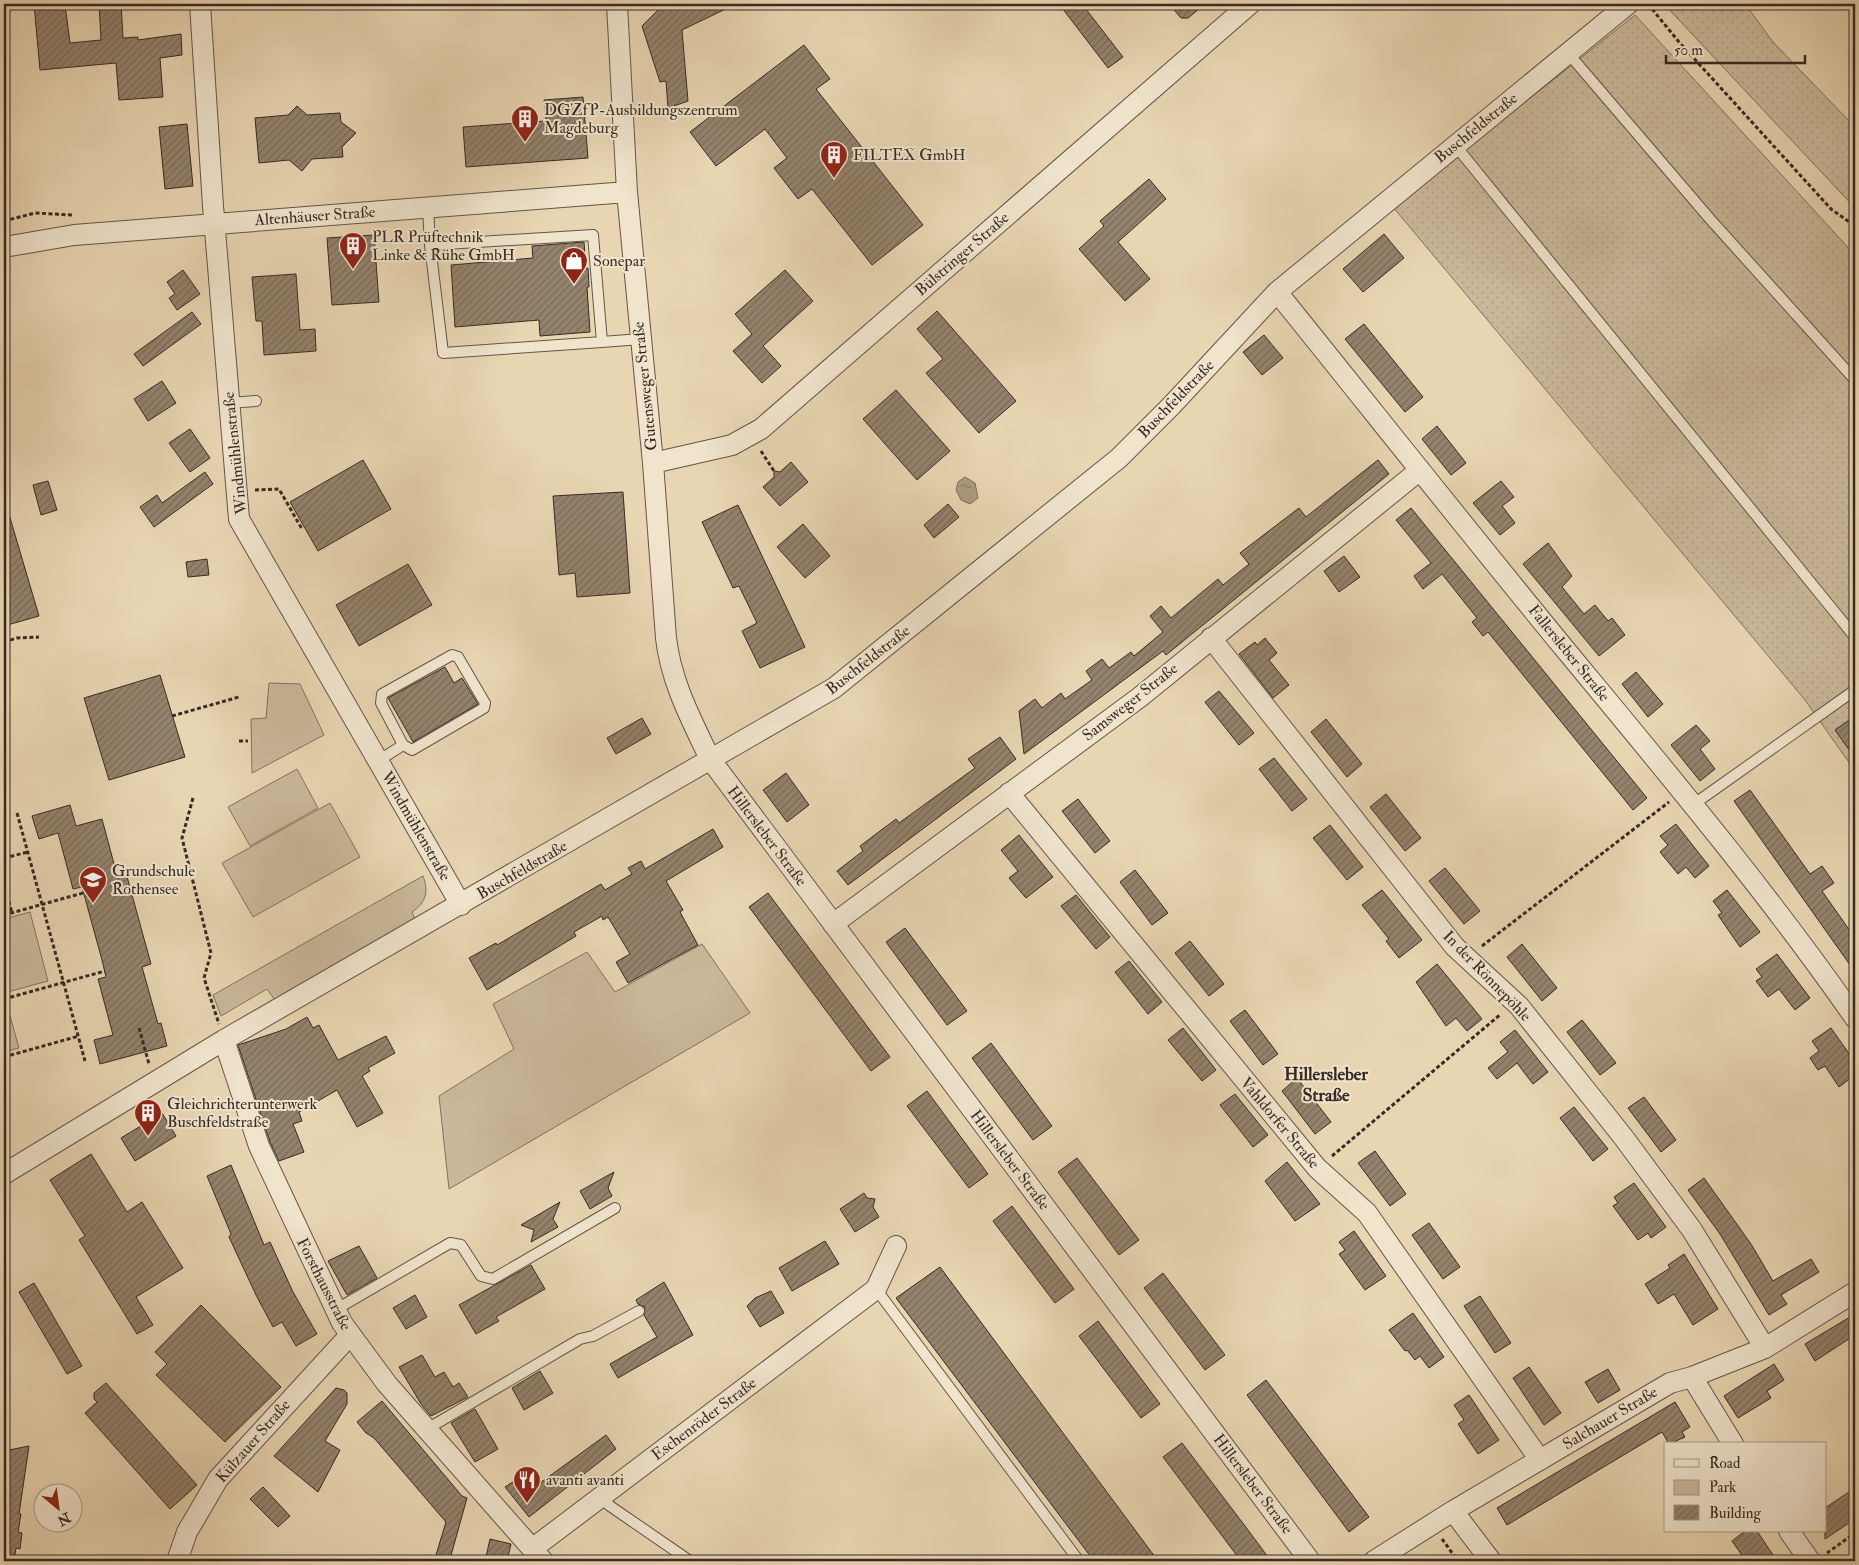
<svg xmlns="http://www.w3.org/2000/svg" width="1859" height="1565" font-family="'IM FELL Double Pica',serif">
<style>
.green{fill:#cab89a;stroke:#82715e}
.garden{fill:url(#garden-dots);stroke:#82715e}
.water{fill:url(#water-ripples);stroke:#7e6e5b}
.building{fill:url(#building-hatch);stroke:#392a23}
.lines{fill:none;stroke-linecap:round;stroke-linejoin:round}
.lane-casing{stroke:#655547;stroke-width:12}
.street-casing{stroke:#655547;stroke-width:22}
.path{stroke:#392a23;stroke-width:3;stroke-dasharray:4 2.5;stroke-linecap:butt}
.lane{stroke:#f0e4cd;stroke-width:10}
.street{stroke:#f0e4cd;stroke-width:20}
.labels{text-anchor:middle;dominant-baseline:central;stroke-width:4;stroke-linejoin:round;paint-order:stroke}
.poi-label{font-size:16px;fill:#392a23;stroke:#f0e4cd;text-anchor:start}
.street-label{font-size:16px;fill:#392a23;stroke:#f0e4cd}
.neighbourhood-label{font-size:18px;font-weight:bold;fill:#392a23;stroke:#f0e4cd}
</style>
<defs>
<pattern id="garden-dots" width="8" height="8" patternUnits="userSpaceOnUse" patternTransform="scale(1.25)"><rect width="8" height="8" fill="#cab89a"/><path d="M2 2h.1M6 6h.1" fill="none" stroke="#ae9e84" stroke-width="1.8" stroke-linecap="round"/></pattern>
<pattern id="water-ripples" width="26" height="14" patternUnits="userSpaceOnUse" patternTransform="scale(1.25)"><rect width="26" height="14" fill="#ac9b81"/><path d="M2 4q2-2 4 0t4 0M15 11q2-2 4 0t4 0" fill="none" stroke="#8d7f69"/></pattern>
<pattern id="building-hatch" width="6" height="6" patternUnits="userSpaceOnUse" patternTransform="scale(1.25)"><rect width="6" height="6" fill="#94836d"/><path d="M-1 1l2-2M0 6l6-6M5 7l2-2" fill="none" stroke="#7a6b59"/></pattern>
</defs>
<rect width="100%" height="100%" fill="#e8d5b2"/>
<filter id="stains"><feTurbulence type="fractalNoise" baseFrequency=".004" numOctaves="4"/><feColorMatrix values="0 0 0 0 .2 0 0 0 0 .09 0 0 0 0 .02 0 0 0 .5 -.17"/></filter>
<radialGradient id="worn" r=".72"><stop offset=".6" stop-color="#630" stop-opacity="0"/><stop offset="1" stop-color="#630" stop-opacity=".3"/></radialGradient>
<path class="green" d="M269 683 300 684 324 735 252 773 251 719 266 718Z
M297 769 318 808 250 846 228 807Z
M330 803 360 857 253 917 222 863Z
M423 876C429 891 426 903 412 912L415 919 275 1000 267 989 221 1016 213 995Z
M30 912 48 981 4 993V919Z
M702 944 750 1013 449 1189 439 1096 514 1049 493 1004 587 952 615 992Z
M7 1005 19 1048 4 1052V1006Z"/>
<path class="garden" d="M1664 4H1745L1773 42 1855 127V208Z
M1635 15 1855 255V771L1805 700 1393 207Z"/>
<path class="water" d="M965 477 975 483 978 498 970 504 961 500 956 490 958 482Z"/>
<path class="building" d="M34 4H65L70 43 101 40 99 4H121L123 38 138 37V40L181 34 182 55 160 58 163 97 119 100 116 63 40 70Z
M664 4H736L682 30 688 101 668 108 666 81 660 82 642 26Z
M1059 4H1082L1123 57 1108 68Z
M1169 4H1205L1188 18H1181Z
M804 45 830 79 816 89 923 225 872 265 812 189 798 199 774 168 787 158 765 129 716 166 690 132Z
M583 97 588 158 466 167 463 127 546 121 544 100Z
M297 106 307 115 340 113 341 122 356 133 342 147 343 157 312 159 302 171 289 160 259 163 255 118 288 115Z
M187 124 193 186 165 189 159 127Z
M1149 179 1166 199 1118 242 1150 279 1125 301 1079 249 1104 226 1100 221Z
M1384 234 1404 258 1363 292 1343 269Z
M374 235 379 302 332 305 327 238Z
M584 242 586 268H588L589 287H587L590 332 540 336 539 320 455 327 451 265 533 258 532 246Z
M183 270 200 294 177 310 169 298 175 294 167 282Z
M785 270 813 301 763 346 781 366 762 383 733 351 752 334 735 314Z
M296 274 300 330 315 329 316 351 264 355 262 321H256L252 277Z
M937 311 1016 401 979 433 926 373 943 359 917 329Z
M192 312 201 324 143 366 134 354Z
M1364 324 1423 397 1405 412 1345 339Z
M1264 335 1283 358 1262 375 1243 352Z
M162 381 176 403 148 421 134 399Z
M896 390 950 451 917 480 863 419Z
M1437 426 1466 463 1451 475 1422 439Z
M190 429 210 458 190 472 169 443Z
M363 460 391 509 318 551 290 502Z
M1378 460 1389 474 1166 655 1163 651 1024 754 1019 711 1035 699 1042 708 1061 693 1065 699 1092 680 1086 671 1102 659 1109 668 1131 652 1134 656 1163 632 1150 616 1161 606 1171 618 1218 579 1223 585 1249 564 1240 553 1299 508 1306 517Z
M791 462 808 482 780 506 763 487 774 477V471L780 472Z
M205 472 213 484 154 527 140 507 157 495 162 503Z
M48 481 57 510 41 515 33 485Z
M1501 481 1514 497 1502 506 1515 523 1500 535 1473 503Z
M623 492 630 593 577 597 575 573 559 575 553 496Z
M948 504 959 517 934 538 924 525Z
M738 505 805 647 760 668 742 631 757 623 739 586 733 588 702 522Z
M1411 508 1647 798 1633 810 1488 632 1483 636 1472 622 1477 618 1442 574 1423 589 1414 576 1431 563 1396 520Z
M8 511 39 616 4 626V512Z
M803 524 830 556 805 578 777 547Z
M1548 543 1572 576 1562 587 1584 614 1595 605 1608 621 1612 618 1625 635 1599 656 1523 564Z
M1344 556 1360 577 1339 592 1324 571Z
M207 559 209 575 188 577 186 562Z
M408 564 432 605 359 646 336 605Z
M1265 638 1277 653 1269 660 1289 685 1273 698 1239 654 1255 642 1257 645Z
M445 667 454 683 462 678 478 704 413 742 388 698Z
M1636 672 1663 704 1648 717 1622 684Z
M160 675 185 757 109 780 84 698Z
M1219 691 1254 733 1239 745 1205 702Z
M1855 716V758L1835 730Z
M642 718 651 734 616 754 607 738Z
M1326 719 1362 764 1347 777 1311 732Z
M1696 725 1710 741 1700 749 1715 769 1700 781 1671 745Z
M1000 737 1016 759 848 885 837 871 863 851 860 846 896 819 899 823 975 768 968 759Z
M1274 758 1307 799 1292 811 1259 769Z
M786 773 809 805 787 822 763 790Z
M1750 790 1810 874 1822 866 1834 883 1822 891 1855 938V972L1734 801Z
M1386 794 1421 838 1405 851 1370 807Z
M1078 799 1110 841 1095 853 1062 811Z
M70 805 76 826 102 819 117 875 126 873 151 964 142 967 158 1024 161 1023 167 1046 100 1064 94 1040 113 1035 98 979 106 977 102 960 82 887 73 889 58 833 39 839 32 816Z
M1676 824 1709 866 1695 878 1686 867 1678 874 1660 852 1668 845 1660 836Z
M1330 825 1363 867 1347 880 1313 838Z
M713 829 723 847 666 881 683 910 680 912 698 945 628 983 616 962 630 954 608 917 603 920 602 916 574 932 576 936 487 990 469 958 496 943 497 945 601 884 605 890 632 874 628 868 641 861 645 869Z
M1019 835 1053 877 1026 898 1009 878 1018 871 1001 850Z
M1445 868 1480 911 1464 924 1429 881Z
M1135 870 1168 913 1152 925 1120 882Z
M1382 890 1422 940 1399 958 1386 941 1389 939 1362 905Z
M1727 890 1760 932 1740 947 1718 915 1722 913 1713 901Z
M768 893 890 1057 871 1071 749 907Z
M1076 895 1110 937 1096 949 1061 906Z
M905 928 967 1011 947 1025 886 942Z
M1190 941 1224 984 1209 996 1175 953Z
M1522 944 1557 988 1542 1001 1507 957Z
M1777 954 1810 998 1795 1010 1779 989 1768 997 1756 981 1762 977 1756 969Z
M1129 961 1162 1002 1148 1014 1115 972Z
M1437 964 1482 1019 1467 1031 1456 1018 1446 1026 1416 982Z
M1245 1010 1278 1054 1263 1065 1230 1021Z
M307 1017 313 1028 319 1025 338 1060 386 1036 395 1053 368 1068 370 1071 362 1076 383 1113 357 1127 337 1090 299 1112 302 1121 293 1124 304 1152 279 1161 270 1142 238 1045 286 1029Z
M1582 1020 1616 1063 1600 1075 1567 1032Z
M1183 1028 1216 1070 1202 1081 1168 1040Z
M1831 1028 1855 1062V1075L1839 1087 1825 1066 1818 1070 1810 1058 1819 1051 1812 1041Z
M1515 1030 1548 1072 1533 1084 1517 1063 1497 1079 1488 1068 1508 1052 1500 1042Z
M991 1043 1052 1126 1033 1140 972 1058Z
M1297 1078 1331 1122 1315 1134 1282 1091Z
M927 1091 988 1174 969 1188 907 1106Z
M1235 1094 1268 1135 1253 1147 1220 1105Z
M1644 1097 1676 1140 1661 1152 1628 1108Z
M1574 1107 1608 1149 1593 1161 1560 1118Z
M162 1113 176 1136 135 1161 121 1138Z
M1375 1151 1406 1194 1390 1206 1358 1163Z
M91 1154 127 1212 142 1202 183 1268 136 1297 153 1325 137 1334 79 1240 85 1236 50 1180Z
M1077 1158 1139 1240 1119 1255 1058 1172Z
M1287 1162 1320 1204 1295 1221 1265 1181Z
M231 1165 264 1245 270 1242 293 1292 317 1334 296 1346 282 1322 273 1327 256 1295 229 1237 231 1234 207 1176Z
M614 1172 608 1188 612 1196 590 1209 580 1191Z
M1704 1178 1751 1244 1773 1281 1811 1259 1819 1272 1781 1295 1787 1304 1769 1315 1720 1234 1688 1190Z
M1634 1183 1666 1227 1651 1238 1648 1233 1638 1240 1613 1206 1618 1203 1614 1197Z
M864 1193 867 1198 875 1199 873 1207 879 1217 855 1232 840 1209Z
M560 1202 553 1219 558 1227 531 1242 534 1230 521 1225Z
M1012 1206 1074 1289 1055 1303 993 1221Z
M1429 1223 1460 1267 1443 1279 1412 1235Z
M1354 1231 1386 1276 1365 1290 1339 1254 1345 1250 1339 1242Z
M825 1241 839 1264 792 1291 779 1268Z
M359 1246 377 1278 347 1295 328 1261Z
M1684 1254 1718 1309 1693 1325 1674 1294 1658 1304 1645 1284 1670 1268 1668 1265Z
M531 1265 545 1289 496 1317 499 1321 476 1334 459 1305Z
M940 1267 1158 1561H1094L896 1298Z
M1163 1273 1225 1355 1205 1370 1144 1288Z
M664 1282 693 1335 618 1378 610 1364 657 1337 644 1315 645 1307 638 1304 636 1300Z
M34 1283 82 1366 67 1374 19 1292Z
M771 1291 784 1313 760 1327 747 1306 755 1298Z
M415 1295 427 1317 406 1329 393 1308Z
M1480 1296 1511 1343 1495 1353 1464 1306Z
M201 1305 281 1387 225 1442 156 1375 167 1364 155 1352Z
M1413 1313 1444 1357 1429 1368 1420 1356 1415 1360 1407 1350 1405 1351 1389 1330Z
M1855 1314V1335L1815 1361 1805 1344Z
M1098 1321 1160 1404 1141 1418 1079 1336Z
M422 1355 435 1377 444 1372 453 1387 459 1383 468 1397 431 1416 421 1404 399 1367Z
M1774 1364 1784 1380 1767 1391 1771 1398 1738 1418 1724 1396Z
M1529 1367 1561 1413 1544 1425 1513 1378Z
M1608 1369 1620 1390 1598 1403 1585 1382Z
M540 1371 553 1393 524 1410 512 1388Z
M1266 1380 1369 1517 1349 1532 1247 1395Z
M106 1383 197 1485 170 1509 85 1413 97 1402 94 1399V1393Z
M336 1388 344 1390 347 1393V1404L325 1441 340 1450 318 1492 274 1456Z
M1469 1395 1499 1440 1478 1454 1458 1424 1464 1420 1454 1405Z
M382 1401 462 1496 467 1498 450 1559 436 1555 446 1522 374 1438 366 1433 357 1422Z
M1675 1402 1690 1427 1682 1432 1685 1437 1669 1444 1662 1432 1507 1525 1497 1508Z
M475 1409 498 1449 475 1462 451 1423Z
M606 1435 616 1449 529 1517 505 1487 519 1478 529 1491Z
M1182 1443 1245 1526 1271 1561H1241L1163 1457Z
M29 1446 19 1514H21L18 1532 22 1533 20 1549 16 1548 14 1561H4V1451Z
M263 1487 290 1516 278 1527 250 1499Z
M1855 1488V1519L1825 1539V1508Z
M1745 1531H1757L1777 1561H1746L1732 1541Z
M490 1539 511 1544 507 1561H485Z"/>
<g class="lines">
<defs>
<path id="lane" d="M1568 53 1710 219 1855 380
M1455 145 1855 637
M428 207 430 245 593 235 602 342 641 339
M430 245 443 353 602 342
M229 403 256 401
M378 761 403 745 381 703 382 694 452 655 458 657 485 703 484 708 412 750 403 745
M1694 804 1855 690
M876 1289 1079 1561
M335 1310 450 1243 461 1245 481 1276 493 1279 615 1208
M427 1429 580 1339 593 1336 639 1311
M600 1497 610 1506 690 1561"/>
<path id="street" d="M200 4 213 206 239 519 461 905
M617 4 627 192 653 463 666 638C671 682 691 719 710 759L1310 1561
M4 247 74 235 627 192
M1277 292C1373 411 1467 530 1564 648 1664 769 1765 889 1855 1018
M653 463 732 445 761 429 1250 4
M1211 638 1455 947 1519 1006 1624 1138 1692 1230 1765 1348
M1009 793 1317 1168 1367 1213 1540 1460
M833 924 1140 697 1420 470
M224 1040 259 1146 342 1323 387 1384 543 1561
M4 1174 224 1040 834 688 1119 458 1172 405 1277 292 1628 4
M1692 1377 1733 1444
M1453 1511 1491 1561
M1789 1531 1810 1561
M532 1549 876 1289 896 1246
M177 1561 187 1532 218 1479 350 1335
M1374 1561 1453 1511 1670 1383 1692 1377 1765 1348 1855 1292"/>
</defs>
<use href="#lane" class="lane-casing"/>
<use href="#street" class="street-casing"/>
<path class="path" d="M1648 4 1679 42 1831 209 1855 226
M4 221 35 213 72 215
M4 438 9 436
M761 451 774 471
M255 490 279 489 302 529
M4 642 17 638 39 637
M172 716 239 697
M239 741H248
M193 798 182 838 211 953 204 978 219 1024
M17 813 85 1061
M4 858 28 852
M4 882 12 913
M4 915 83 893
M1482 946 1669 802
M4 999 105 971
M139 1028 149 1064
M4 1057 79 1036
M1332 1156 1501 1014
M1442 1539 1458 1561
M1827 1553 1855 1533"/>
<use href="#lane" class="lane"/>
<use href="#street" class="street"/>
</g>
<defs>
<symbol id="building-pin" viewBox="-11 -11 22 30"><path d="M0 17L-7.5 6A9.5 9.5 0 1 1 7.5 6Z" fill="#8f2418" stroke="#f0e4cd"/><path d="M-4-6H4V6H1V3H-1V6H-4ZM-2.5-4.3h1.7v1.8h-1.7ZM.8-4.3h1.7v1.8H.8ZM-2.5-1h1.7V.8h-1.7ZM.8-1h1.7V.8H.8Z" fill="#fff"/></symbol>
<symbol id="shop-pin" viewBox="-11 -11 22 30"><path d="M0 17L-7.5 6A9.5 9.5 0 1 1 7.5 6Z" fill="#8f2418" stroke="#f0e4cd"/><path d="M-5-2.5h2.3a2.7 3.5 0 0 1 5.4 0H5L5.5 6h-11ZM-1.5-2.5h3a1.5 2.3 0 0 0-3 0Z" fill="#fff"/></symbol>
<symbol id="school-pin" viewBox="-11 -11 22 30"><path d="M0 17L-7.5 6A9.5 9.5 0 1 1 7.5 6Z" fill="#8f2418" stroke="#f0e4cd"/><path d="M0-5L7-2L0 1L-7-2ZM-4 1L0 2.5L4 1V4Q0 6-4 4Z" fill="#fff"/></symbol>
<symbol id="restaurant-pin" viewBox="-11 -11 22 30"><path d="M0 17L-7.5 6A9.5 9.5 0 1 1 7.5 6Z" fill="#8f2418" stroke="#f0e4cd"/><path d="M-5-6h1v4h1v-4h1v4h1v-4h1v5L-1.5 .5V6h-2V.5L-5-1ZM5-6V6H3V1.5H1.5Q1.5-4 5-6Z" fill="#fff"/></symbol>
</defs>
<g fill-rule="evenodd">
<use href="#building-pin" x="509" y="103" width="32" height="43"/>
<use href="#building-pin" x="818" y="139" width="32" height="43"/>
<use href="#building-pin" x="337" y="230" width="32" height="43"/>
<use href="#shop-pin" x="558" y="245" width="32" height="43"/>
<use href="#school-pin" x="77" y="864" width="32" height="43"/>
<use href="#building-pin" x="132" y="1097" width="32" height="43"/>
<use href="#restaurant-pin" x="511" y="1464" width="32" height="43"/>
</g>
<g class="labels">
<g class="poi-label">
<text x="544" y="110">DGZfP-Ausbildungszentrum<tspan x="544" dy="18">Magdeburg</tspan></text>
<text x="853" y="155">FILTEX GmbH</text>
<text x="372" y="237">PLR Prüftechnik<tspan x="372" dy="18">Linke &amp; Rühe GmbH</tspan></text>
<text x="593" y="261">Sonepar</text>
<text x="112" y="871">Grundschule<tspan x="112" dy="18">Rothensee</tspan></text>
<text x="167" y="1104">Gleichrichterunterwerk<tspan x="167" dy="18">Buschfeldstraße</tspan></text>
<text x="546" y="1480">avanti avanti</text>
</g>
<g class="street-label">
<text transform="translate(1476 128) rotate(-39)">Buschfeldstraße</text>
<text transform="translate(315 216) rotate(-4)">Altenhäuser Straße</text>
<text transform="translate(962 254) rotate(-41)">Bülstringer Straße</text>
<text transform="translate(645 386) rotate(-96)">Gutensweger Straße</text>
<text transform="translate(1176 399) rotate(-46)">Buschfeldstraße</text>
<text transform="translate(235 453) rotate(-96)">Windmühlenstraße</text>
<text transform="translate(1569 653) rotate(51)">Fallersleber Straße</text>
<text transform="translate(868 660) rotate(-38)">Buschfeldstraße</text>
<text transform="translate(1130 702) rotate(-38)">Samsweger Straße</text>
<text transform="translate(416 826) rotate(60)">Windmühlenstraße</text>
<text transform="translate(767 836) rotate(53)">Hillersleber Straße</text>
<text transform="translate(522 870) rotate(-30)">Buschfeldstraße</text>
<text transform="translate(1487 976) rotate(46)">In der Rönnepöhle</text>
<text transform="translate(1280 1123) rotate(50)">Vahldorfer Straße</text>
<text transform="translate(1010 1160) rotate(53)">Hillersleber Straße</text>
<text transform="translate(324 1284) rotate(63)">Forsthausstraße</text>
<text transform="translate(1610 1418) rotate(-31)">Salchauer Straße</text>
<text transform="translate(704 1419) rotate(-37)">Eschenröder Straße</text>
<text transform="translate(253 1441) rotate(-49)">Külzauer Straße</text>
<text transform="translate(1253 1484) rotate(53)">Hillersleber Straße</text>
</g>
<g class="neighbourhood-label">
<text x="1326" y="1074">Hillersleber<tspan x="1326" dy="21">Straße</tspan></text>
</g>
</g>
<rect width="1859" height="1565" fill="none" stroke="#e8d5b2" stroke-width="20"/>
<rect x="5" y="5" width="1849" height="1555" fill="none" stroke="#392a23" stroke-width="2.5"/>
<rect x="10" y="10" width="1839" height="1545" fill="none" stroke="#392a23"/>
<rect x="1664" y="1442" width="162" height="90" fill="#f0e4cd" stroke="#a79a89"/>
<rect x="1674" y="1459" width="25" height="8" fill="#f0e4cd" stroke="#a79a89"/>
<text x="1709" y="1468" font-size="15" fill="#392a23">Road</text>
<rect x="1674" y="1480" width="25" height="15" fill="#cab89a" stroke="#a79a89"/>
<text x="1709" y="1492" font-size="15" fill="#392a23">Park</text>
<rect x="1674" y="1505" width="25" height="15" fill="url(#building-hatch)" stroke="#a79a89"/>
<text x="1709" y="1518" font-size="15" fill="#392a23">Building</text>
<g transform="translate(58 1508) rotate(151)"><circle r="24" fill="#f0e4cd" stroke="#a79a89"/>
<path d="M0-4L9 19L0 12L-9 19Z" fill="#8f2418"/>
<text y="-8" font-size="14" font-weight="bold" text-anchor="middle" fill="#392a23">N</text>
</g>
<path d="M1666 55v8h139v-8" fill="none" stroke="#392a23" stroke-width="2.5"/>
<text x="1674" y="55" font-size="15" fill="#392a23" stroke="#f0e4cd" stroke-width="4" paint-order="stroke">50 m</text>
<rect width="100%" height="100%" filter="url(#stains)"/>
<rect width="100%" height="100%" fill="url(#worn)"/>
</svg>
